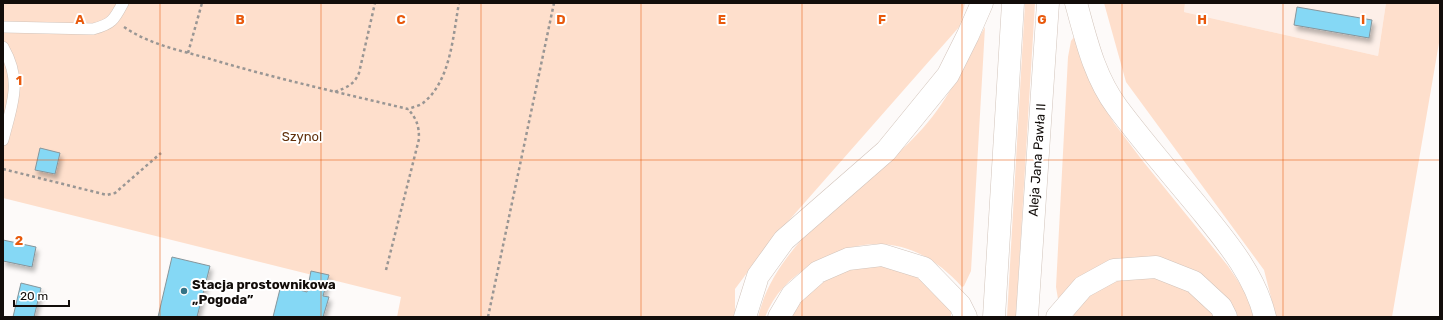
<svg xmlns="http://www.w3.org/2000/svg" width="1443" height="320" font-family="Rubik,sans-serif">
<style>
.built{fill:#fdefe8}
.green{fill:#fedfcc}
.building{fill:#85d8f5;stroke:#86959b;filter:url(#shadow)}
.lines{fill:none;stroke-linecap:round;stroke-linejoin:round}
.service-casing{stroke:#d2c4bb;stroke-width:12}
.primary-casing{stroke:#d2c4bb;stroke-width:23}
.path{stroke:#999694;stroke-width:2.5;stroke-dasharray:3 3;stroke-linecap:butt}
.service{stroke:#fff;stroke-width:11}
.primary{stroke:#fff;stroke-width:22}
.grid{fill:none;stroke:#e8590c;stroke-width:1;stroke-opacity:0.55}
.poi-dot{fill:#337387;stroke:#fff;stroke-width:1.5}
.labels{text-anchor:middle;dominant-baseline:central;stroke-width:4;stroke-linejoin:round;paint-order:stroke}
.park-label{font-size:13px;fill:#61300b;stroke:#fff}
.street-label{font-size:13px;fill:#120d0a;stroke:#fff}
.poi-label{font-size:13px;font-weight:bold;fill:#120d0a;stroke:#fff;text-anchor:start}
.grid-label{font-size:13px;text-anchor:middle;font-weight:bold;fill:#e8590c;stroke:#fff;stroke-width:4;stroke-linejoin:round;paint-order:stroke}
</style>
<defs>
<filter id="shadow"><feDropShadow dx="2.5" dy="4.5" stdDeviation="2" flood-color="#0004"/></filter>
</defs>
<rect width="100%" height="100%" fill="#fdfaf9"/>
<path class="built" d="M1185 3H1386L1378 56 1184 12Z"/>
<path class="green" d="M3 3H965L960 26 770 242 735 289V317H397L401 297 3 198Z
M1025 3H1035L1016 317H1007Z
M1104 3H1185L1184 12 1378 56 1386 3H1440V37L1392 317H1276L1264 270 1126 82Z
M985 27 971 271 964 286 962 287C918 238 867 231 811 265 790 278 774 294 765 317H758C778 233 870 188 923 128 950 98 965 62 985 27Z
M1074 37 1102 103 1114 123 1142 160 1228 266 1246 293 1255 317H1236L1173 265 1070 286 1058 299 1056 287 1068 57 1071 41Z
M873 264 914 274 951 308V317H788C798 299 829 275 849 269 857 266 865 266 873 264Z
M1157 275 1195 295 1215 317H1074V308L1091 289 1120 276Z"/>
<path class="building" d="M1297 7 1372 20 1369 38 1294 25Z
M40 148 60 153 55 174 35 170Z
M3 240 36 247 32 267 3 261Z
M172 257 210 266 197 317H158Z
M311 271 329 275 323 296 329 297 323 317H273L281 285 307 292Z
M21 283 41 288 34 317H13Z"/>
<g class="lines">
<defs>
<path id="service" d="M3 27 93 29C112 24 114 20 123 3
M3 47C23 82 12 104 3 140"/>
<path id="primary" d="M1076 3C1086 39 1094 76 1117 107 1143 142 1172 175 1200 209 1226 241 1255 275 1265 317
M745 317 758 276 784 240 886 151 948 75 968 35 982 3
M779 317 792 295 818 272 848 259 882 255 924 268 960 305 966 317
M994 317 1013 3
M1027 317 1048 3
M1057 317 1083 287 1114 270 1156 267 1194 282 1221 307 1226 317"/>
</defs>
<use href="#service" class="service-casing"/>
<use href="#primary" class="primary-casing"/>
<path class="path" d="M124 27C149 44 178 50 207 58 273 78 341 93 408 109 413 107 419 106 423 103 451 81 453 35 459 3
M188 53 202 3
M335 92C347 87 354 85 359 73L375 3
M3 169 107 195 115 193 161 153
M386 270 419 139C419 126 417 119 408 109
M488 317 554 3"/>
<use href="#service" class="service"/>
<use href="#primary" class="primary"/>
</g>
<path class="grid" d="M160 3V317M321 3V317M481 3V317M641 3V317M802 3V317M962 3V317M1122 3V317M1283 3V317M3 160H1440"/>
<circle class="poi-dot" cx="184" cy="291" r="4"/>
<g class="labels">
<g class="park-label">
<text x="302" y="136">Szynol</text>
</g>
<g class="street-label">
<text transform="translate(1037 160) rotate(-86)">Aleja Jana Pawła II</text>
</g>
<g class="poi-label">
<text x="192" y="284">Stacja prostownikowa<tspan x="192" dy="15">„Pogoda”</tspan></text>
</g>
</g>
<g class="grid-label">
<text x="80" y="24">A</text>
<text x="240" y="24">B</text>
<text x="401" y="24">C</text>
<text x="561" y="24">D</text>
<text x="722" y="24">E</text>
<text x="882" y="24">F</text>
<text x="1042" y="24">G</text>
<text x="1202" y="24">H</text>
<text x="1363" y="24">I</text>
<text x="19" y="85">1</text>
<text x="19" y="245">2</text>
</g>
<rect width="1443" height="320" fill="none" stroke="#120d0a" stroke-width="8"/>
<path d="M14 300v6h55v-6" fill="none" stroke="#120d0a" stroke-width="2"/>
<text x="20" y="300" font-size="12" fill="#120d0a" stroke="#ffffff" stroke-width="3" paint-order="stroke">20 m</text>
</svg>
